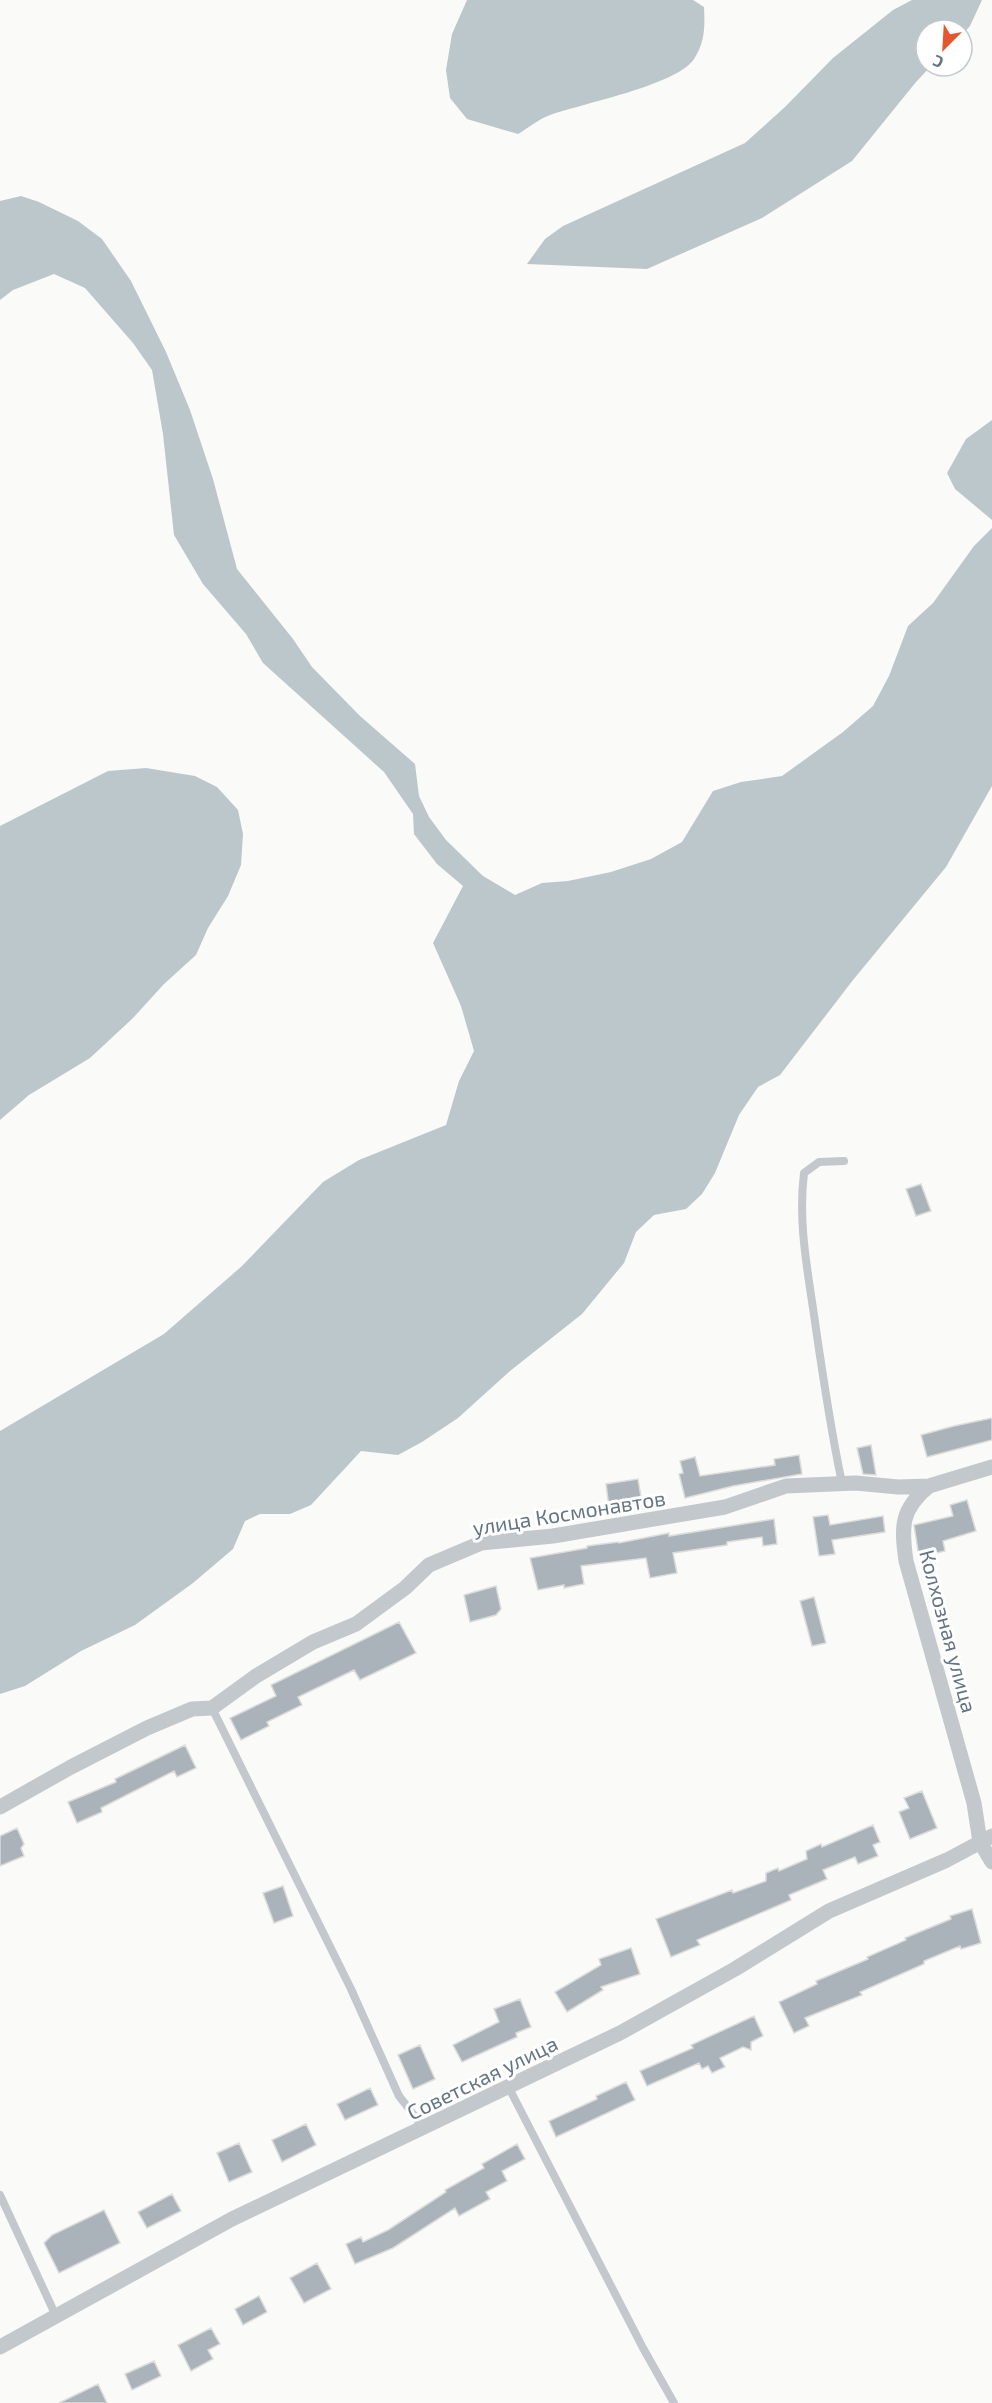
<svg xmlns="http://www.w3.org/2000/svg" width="992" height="2403" font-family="'Exo 2',sans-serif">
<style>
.water{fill:#bbc7cb}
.building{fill:#aab3b9;stroke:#dcdcda;stroke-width:1.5}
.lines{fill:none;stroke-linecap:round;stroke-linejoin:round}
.lane{stroke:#c3c8cc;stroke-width:8}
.street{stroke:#c3c8cc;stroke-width:15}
.labels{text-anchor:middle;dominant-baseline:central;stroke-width:6;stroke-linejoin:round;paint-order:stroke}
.street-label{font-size:21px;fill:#657683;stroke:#fff}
</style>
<rect width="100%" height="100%" fill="#fafaf8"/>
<path class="water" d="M467 0H693L704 7C705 27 705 42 694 59 677 85 581 104 550 115 539 119 528 128 518 134L467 119 450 98 446 70 452 34Z
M912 0H982L970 26 962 35V30H926V66H931L916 82 852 161 762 218 647 269 527 264 545 239 563 226 745 143 785 107 833 58 893 10Z
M21 196 39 202 78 221 102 239 131 281 166 352 190 410 213 479 237 569 293 639 312 667 360 716 415 764 419 796 429 817 446 840 483 876 515 895 542 883 568 881 611 872 651 859 682 842 713 791 741 782 782 776 843 732 873 706 889 676 908 626 933 603 974 546 992 528V786L946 867 853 980 780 1075 758 1087 739 1115 715 1173 702 1194 686 1209 654 1215 636 1232 624 1263 582 1314 510 1371 458 1418 422 1442 398 1455 361 1451 311 1505 290 1514H260L245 1521 233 1549 193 1583 135 1625 81 1651 25 1686 0 1694V1431L164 1334 242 1266 323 1182 359 1160 446 1125 459 1081 474 1051 461 1006 433 943 463 886 437 864 414 834 413 814 384 772 263 663 246 634 203 584 174 535 163 434 152 370 133 343 85 288 54 274 13 290 0 300V201Z
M992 420V520L955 489 947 473 966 439Z
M146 768 195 776 217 787 238 810 243 834 241 865 228 896 208 928 196 955 164 984 133 1018 90 1058 29 1095 0 1120V826L108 771Z"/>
<path class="building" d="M921 1184 931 1211 916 1216 906 1189Z
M992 1418V1440L927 1457 921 1435 954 1426Z
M871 1445 876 1475 863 1474 857 1448Z
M799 1455 802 1474 733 1486 685 1498 679 1474 683 1473 680 1461 695 1457 700 1476 775 1465 774 1459Z
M638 1479 643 1509 610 1515 606 1484Z
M967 1500 976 1531 943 1541 945 1551 919 1557 914 1525 953 1516 950 1505Z
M828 1515 830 1525 883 1516 885 1532 832 1540 835 1554 819 1556 813 1517Z
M774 1519 777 1544 763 1546 762 1537 727 1542V1545L673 1553 677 1573 650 1578 646 1558 581 1566 584 1584 564 1588V1585L538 1590 530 1558 587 1548V1546L618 1542 619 1543 669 1533V1536Z
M496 1586 501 1609 496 1615 470 1622 464 1595Z
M814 1597 826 1643 812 1646 800 1601Z
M399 1622 416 1653 360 1680 354 1670 298 1697 302 1705 267 1722 269 1726 241 1740 230 1718 276 1696 271 1685Z
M185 1745 196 1768 177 1777 174 1771 101 1808 102 1812 77 1823 68 1802 116 1782 115 1779Z
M922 1791 937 1828 910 1839 899 1812 909 1808 904 1798Z
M873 1825 880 1842 873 1845 878 1856 858 1864 855 1857 823 1870 827 1879 789 1895 791 1900 697 1940 700 1945 671 1957 656 1919 732 1890 733 1893 766 1881V1873L778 1868 779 1871 807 1859 806 1851 821 1844 822 1847Z
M17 1828 24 1844 21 1848 24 1856 0 1866V1836Z
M283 1886 293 1916 274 1923 263 1893Z
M972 1909 981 1943 961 1949 960 1946 924 1961V1964L860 1992 862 1995 805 2018 809 2026 794 2033 779 2002 817 1984 816 1981 868 1959 867 1957 906 1940 905 1938 951 1919 950 1916Z
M631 1948 640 1974 601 1987 603 1990 567 2012 555 1992 601 1965 599 1959Z
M520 1999 531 2027 516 2033 517 2037 462 2062 453 2045 499 2022 494 2009Z
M754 2016 763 2036 751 2042V2050L743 2047 720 2058 725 2067 712 2073 708 2066 702 2069 699 2063 647 2086 640 2071 693 2048 691 2045Z
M420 2045 435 2079 413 2089 398 2055Z
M626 2082 635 2100 556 2137 549 2121 597 2099 596 2096Z
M370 2088 378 2105 345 2120 337 2104Z
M306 2124 316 2145 282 2162 272 2140Z
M239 2143 252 2172 229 2182 217 2153Z
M517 2144 525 2159 502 2171 507 2181 486 2192 490 2199 459 2216 455 2208 393 2248 355 2264 346 2244 361 2237 363 2242 388 2230 446 2192 445 2190 484 2168 482 2164Z
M172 2194 181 2211 147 2228 138 2212Z
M104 2210 120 2243 59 2273 44 2243 52 2235Z
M317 2263 331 2289 304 2303 290 2278Z
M259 2296 267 2312 243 2325 235 2309Z
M211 2328 220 2344 208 2350 213 2359 191 2371 178 2345Z
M154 2361 161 2376 132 2390 125 2374Z
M98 2384 107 2403H59Z"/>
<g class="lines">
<path class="lane" d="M842 1483C830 1427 822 1371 814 1315 807 1267 798 1221 804 1173L819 1162 844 1161
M212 1708 351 1989 399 2096 424 2128
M509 2088 643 2348 674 2403
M0 2195 56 2316"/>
<path class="street" d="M929 1486C901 1509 901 1526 906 1561L974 1803 980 1842 992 1862
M0 1807 71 1767 147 1728 192 1709 212 1708 256 1676 313 1642 356 1624 405 1588 429 1565 481 1543 553 1536 725 1507 786 1486 856 1483 898 1487 929 1486 992 1467
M0 2347 232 2219 620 2033 735 1969 829 1911 947 1860 992 1836"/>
</g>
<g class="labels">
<g class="street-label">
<text transform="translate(569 1512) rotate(-9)">улица Космонавтов</text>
<text transform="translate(949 1631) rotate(75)">Колхозная улица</text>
<text transform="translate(482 2077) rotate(-26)">Советская улица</text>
</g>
</g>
<g transform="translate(944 48) rotate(204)"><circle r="28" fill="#ffffff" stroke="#c1c8cd" stroke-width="1.5"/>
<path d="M0-4.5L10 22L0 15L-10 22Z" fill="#e4572e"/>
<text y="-9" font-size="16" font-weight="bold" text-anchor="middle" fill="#657683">С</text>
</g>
</svg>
